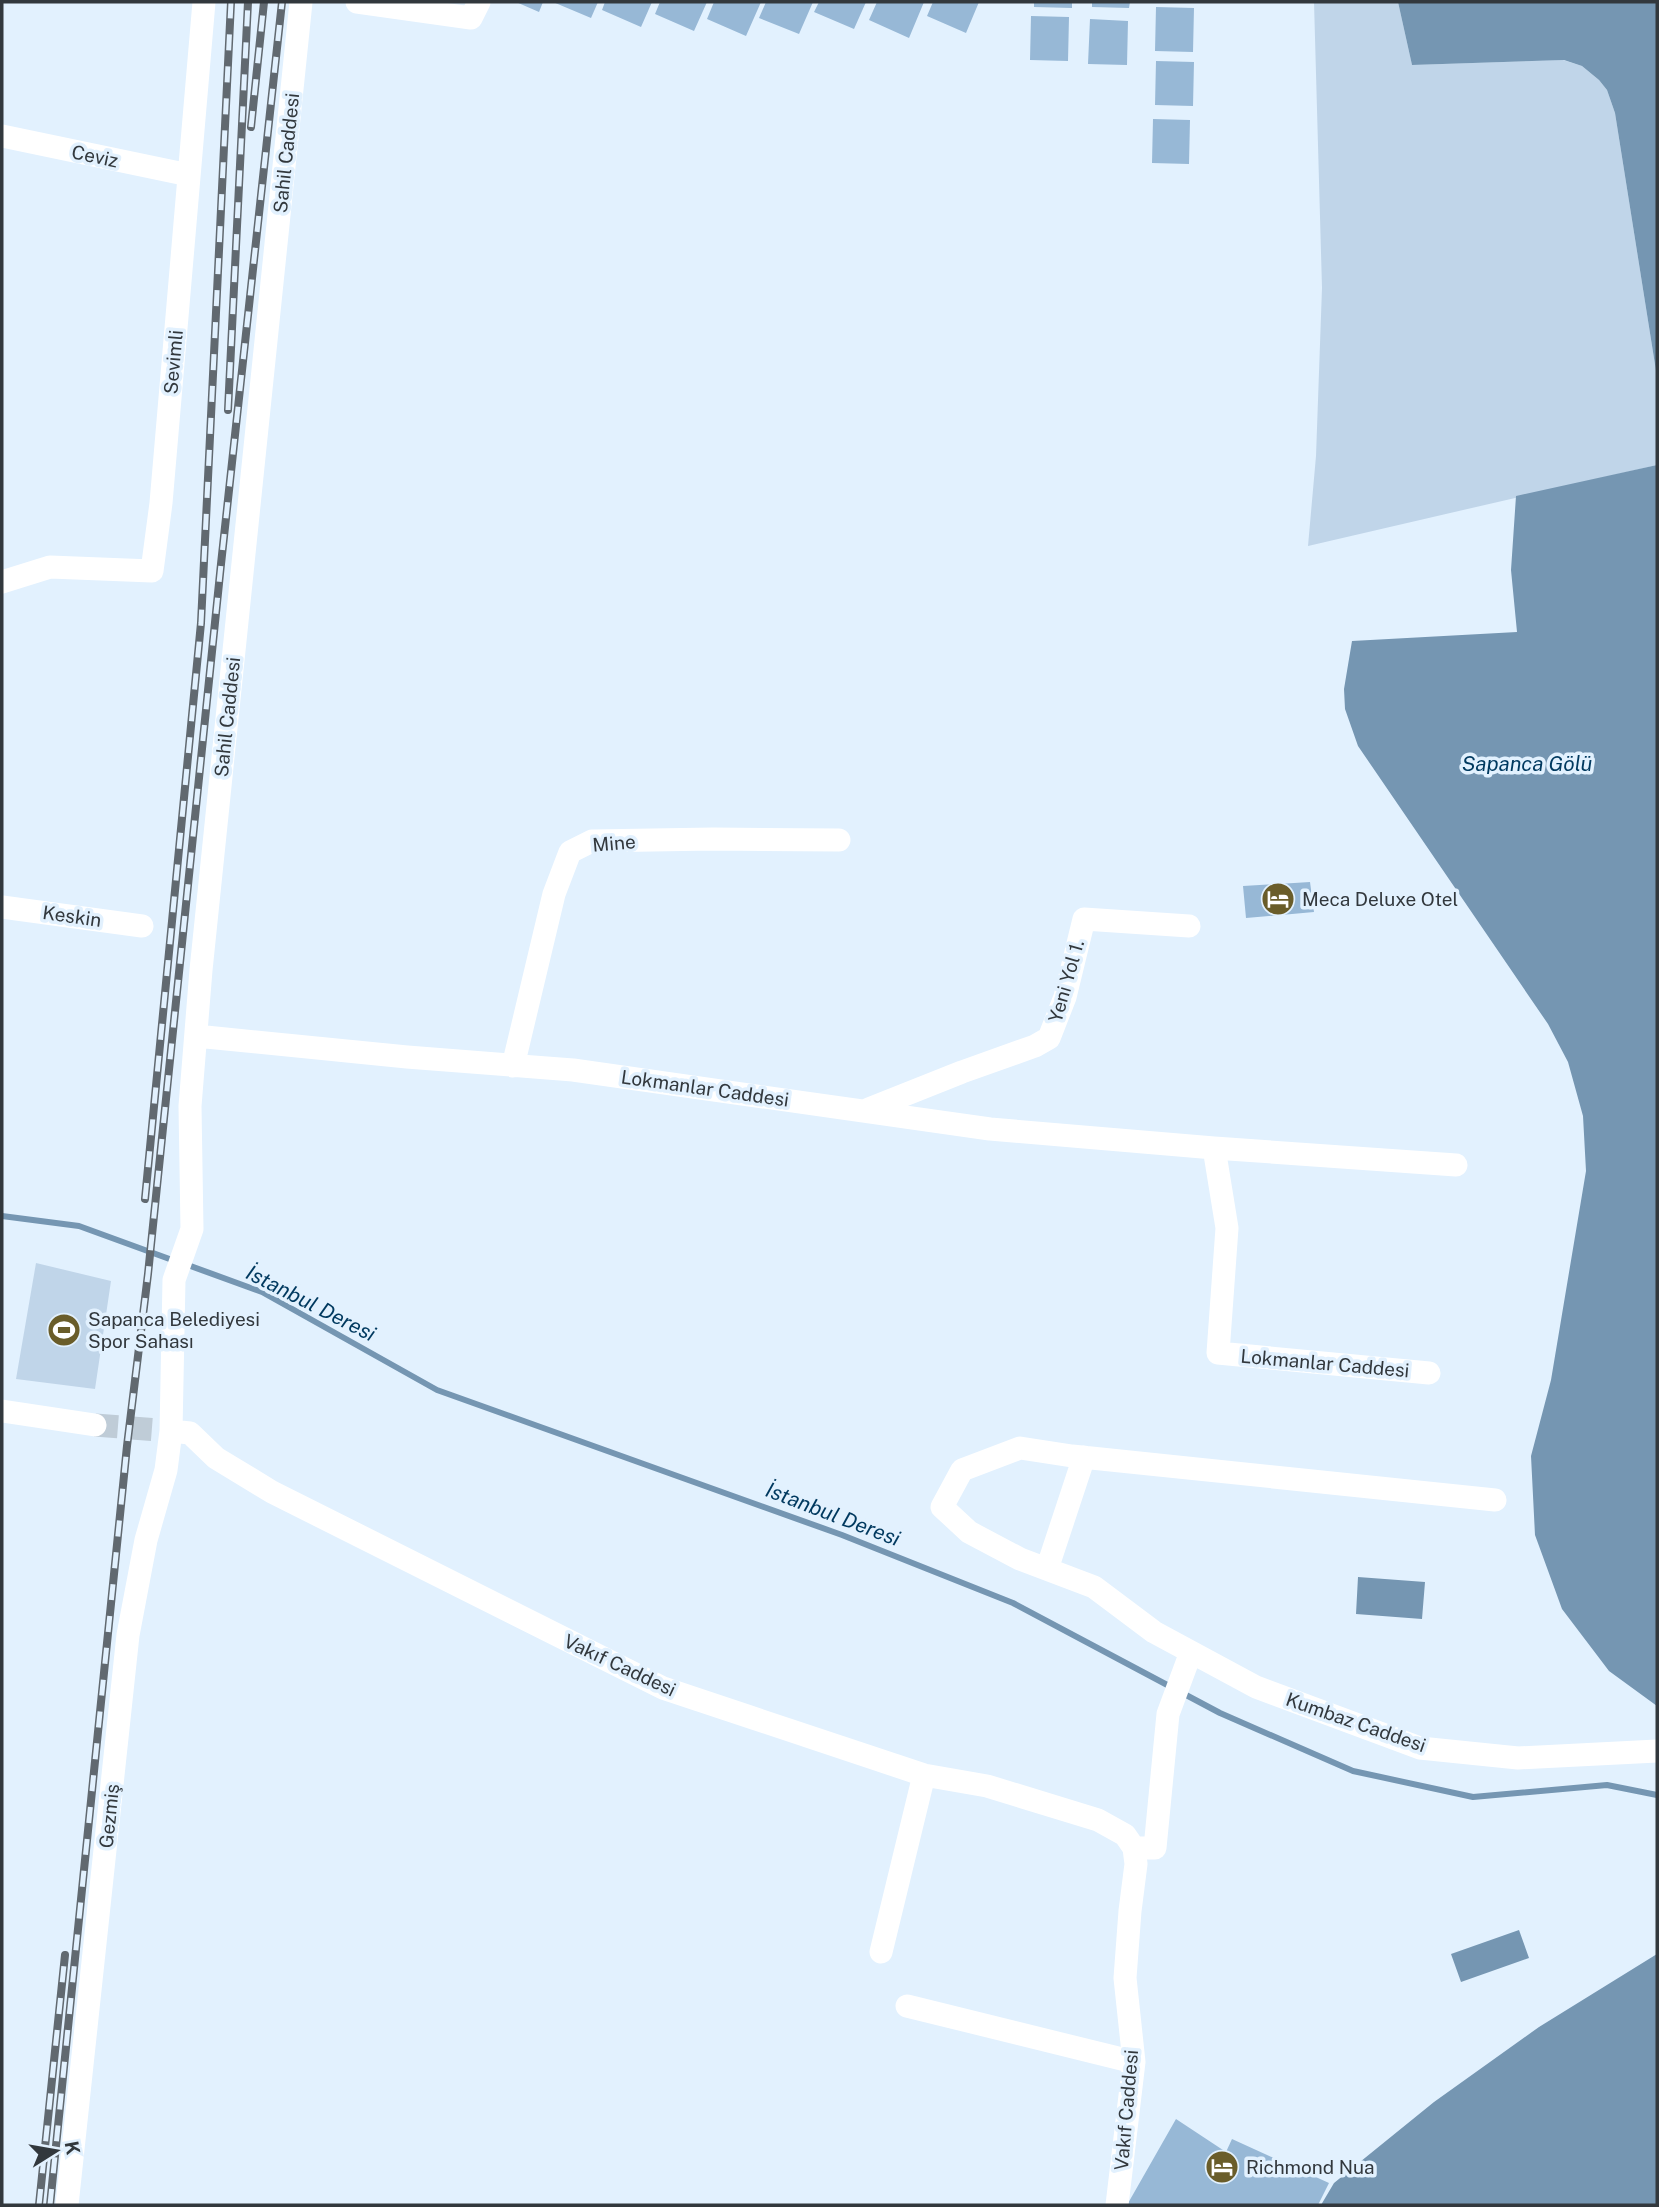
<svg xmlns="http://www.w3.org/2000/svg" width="1659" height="2207" font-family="'Public Sans',sans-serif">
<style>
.green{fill:#c0d5e9}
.water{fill:#7596b2}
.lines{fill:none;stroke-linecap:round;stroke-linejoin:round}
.stream{stroke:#7596b2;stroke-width:6}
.building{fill:#97b8d6}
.minor-tunnel{stroke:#bfccd7;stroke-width:23;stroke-dasharray:23 11;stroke-linecap:butt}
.minor{stroke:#fff;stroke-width:23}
.rail-casing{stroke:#616970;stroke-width:8}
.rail{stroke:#e2f1fe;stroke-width:5;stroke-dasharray:16;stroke-linecap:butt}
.labels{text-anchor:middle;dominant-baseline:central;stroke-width:7;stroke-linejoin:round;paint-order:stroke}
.street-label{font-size:19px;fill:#32383d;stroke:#e2f1fe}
.poi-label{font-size:19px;fill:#32383d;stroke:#e2f1fe;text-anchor:start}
.water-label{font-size:21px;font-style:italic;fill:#00395f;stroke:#e2f1fe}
</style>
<rect width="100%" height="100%" fill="#e2f1fe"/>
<path class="green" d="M1314 2H1398L1412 65 1563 60 1582 66 1599 80 1607 90 1615 113 1657 377V465L1308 546 1316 456 1322 288Z
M36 1263 111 1281 95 1389 16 1379Z"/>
<path class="water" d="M1398 2H1657V377L1615 113 1607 90 1599 80 1582 66 1564 60 1412 65Z
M1657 465V1706L1609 1671 1562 1609 1535 1535 1531 1456 1551 1380 1586 1171 1583 1116 1568 1062 1548 1024 1358 746 1345 709 1344 689 1352 641 1517 632 1511 570 1516 496Z
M1358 1577 1425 1582 1422 1619 1356 1614Z
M1519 1930 1529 1958 1461 1982 1451 1954Z
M1657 1954V2205H1321L1334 2183 1434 2102 1539 2027Z"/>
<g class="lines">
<path class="stream" d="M2 1216 79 1226 175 1261
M185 1264 262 1292 437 1390 842 1535 1013 1603 1220 1713 1353 1771 1473 1797 1607 1785 1657 1795"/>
</g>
<path class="building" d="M516 2H543L539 12Z
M553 2H598L591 18Z
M605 2H652L641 27 602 10Z
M660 2H707L694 31 655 14Z
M714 2H761L746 36 707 19Z
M766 2H813L799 34 759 18Z
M819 2H866L854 29 814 12Z
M877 2H924L909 38 869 20Z
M933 2H979L966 33 927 16Z
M1034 2H1072V8L1034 7Z
M1092 2H1130L1129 8 1092 7Z
M1156 7 1194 8 1193 52 1155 51Z
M1031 16 1069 17 1068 61 1030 60Z
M1090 19 1128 21 1127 65 1088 64Z
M1156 61 1194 62 1193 106 1155 105Z
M1153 119 1190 120 1189 164 1152 163Z
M1310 882 1314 912 1246 918 1243 886Z
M1176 2119 1226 2152 1232 2139 1329 2183 1318 2205H1127Z"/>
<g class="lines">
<path class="minor-tunnel" d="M95 1425 171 1431"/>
<path class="minor" d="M357 2 471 18 479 2
M2 136 189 175
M2 582 50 567 152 571 161 503 204 2
M2 907 142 926
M196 1036 407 1057 573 1070 990 1129 1214 1148 1456 1165
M513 1066 554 894 570 852 592 841 713 839 839 840
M869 1109 962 1072 1035 1046 1049 1038 1065 997 1084 919 1189 926
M1214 1148 1227 1228 1218 1353 1429 1373
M2 1411 95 1425
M171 1431 190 1433 216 1458 272 1492 663 1688 924 1775 987 1786 1098 1820 1125 1835 1134 1848 1136 1864 1130 1911 1125 1978 1134 2062 1117 2205
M1495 1500 1072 1456 1020 1448 962 1470 942 1507 969 1532 1020 1559 1094 1587 1154 1632 1256 1687 1420 1748 1518 1758 1657 1751
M1047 1569 1084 1457
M1134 1848H1155L1168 1714 1191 1652
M881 1952 924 1775
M907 2006 1134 2062
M67 2205 128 1635 146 1540 166 1470 171 1431 174 1280 192 1229 190 1106 201 970 301 2"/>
<defs>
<path id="rail" d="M251 127 264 2
M228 410 248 2
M145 1199 201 623 231 2
M39 2205 65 1955
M50 2205 127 1446 148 1274 221 564 282 2"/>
</defs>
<use href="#rail" class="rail-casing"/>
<use href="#rail" class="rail"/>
</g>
<defs>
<symbol id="hotel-disc" viewBox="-11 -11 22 22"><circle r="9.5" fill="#6a5d2a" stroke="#e2f1fe"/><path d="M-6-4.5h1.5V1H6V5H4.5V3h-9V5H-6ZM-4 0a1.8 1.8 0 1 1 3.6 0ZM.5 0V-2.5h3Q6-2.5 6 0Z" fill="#fff"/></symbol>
<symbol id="stadium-disc" viewBox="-11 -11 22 22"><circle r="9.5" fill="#6a5d2a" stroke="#e2f1fe"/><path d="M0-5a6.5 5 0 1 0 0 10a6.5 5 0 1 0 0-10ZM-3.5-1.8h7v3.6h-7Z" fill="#fff"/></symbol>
</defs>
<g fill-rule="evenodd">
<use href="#hotel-disc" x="1259" y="880" width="38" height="38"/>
<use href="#stadium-disc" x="45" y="1311" width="38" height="38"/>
<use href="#hotel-disc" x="1203" y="2148" width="38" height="38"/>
</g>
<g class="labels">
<g class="street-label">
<text transform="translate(286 153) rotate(-84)">Sahil Caddesi</text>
<text transform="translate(95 156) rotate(12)">Ceviz</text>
<text transform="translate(173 362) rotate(-85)">Sevimli</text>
<text transform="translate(227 717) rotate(-84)">Sahil Caddesi</text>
<text transform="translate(614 843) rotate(-5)">Mine</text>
<text transform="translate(72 916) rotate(8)">Keskin</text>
<text transform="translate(1066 981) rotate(-74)">Yeni Yol 1.</text>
<text transform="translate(705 1088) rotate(8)">Lokmanlar Caddesi</text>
<text transform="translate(1325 1363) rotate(5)">Lokmanlar Caddesi</text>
<text transform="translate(620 1665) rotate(25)">Vakıf Caddesi</text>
<text transform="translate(1356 1722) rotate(19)">Kumbaz Caddesi</text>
<text transform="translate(109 1816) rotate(-84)">Gezmiş</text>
<text transform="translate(1126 2110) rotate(-85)">Vakıf Caddesi</text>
</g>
<g class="poi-label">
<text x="1302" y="899">Meca Deluxe Otel</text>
<text x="88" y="1319">Sapanca Belediyesi<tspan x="88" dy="22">Spor Sahası</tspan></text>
<text x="1246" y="2167">Richmond Nua</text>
</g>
<g class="water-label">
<text x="1527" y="763">Sapanca Gölü</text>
<text transform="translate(311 1303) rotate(27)">İstanbul Deresi</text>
<text transform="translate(833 1514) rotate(21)">İstanbul Deresi</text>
</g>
</g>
<rect width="1659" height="2207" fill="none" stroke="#32383d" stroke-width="7"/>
<g transform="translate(56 2151) rotate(79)" stroke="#e2f1fe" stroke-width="5" paint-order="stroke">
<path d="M0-5L12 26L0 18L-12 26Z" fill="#32383d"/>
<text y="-10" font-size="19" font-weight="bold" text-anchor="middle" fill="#32383d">K</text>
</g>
</svg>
